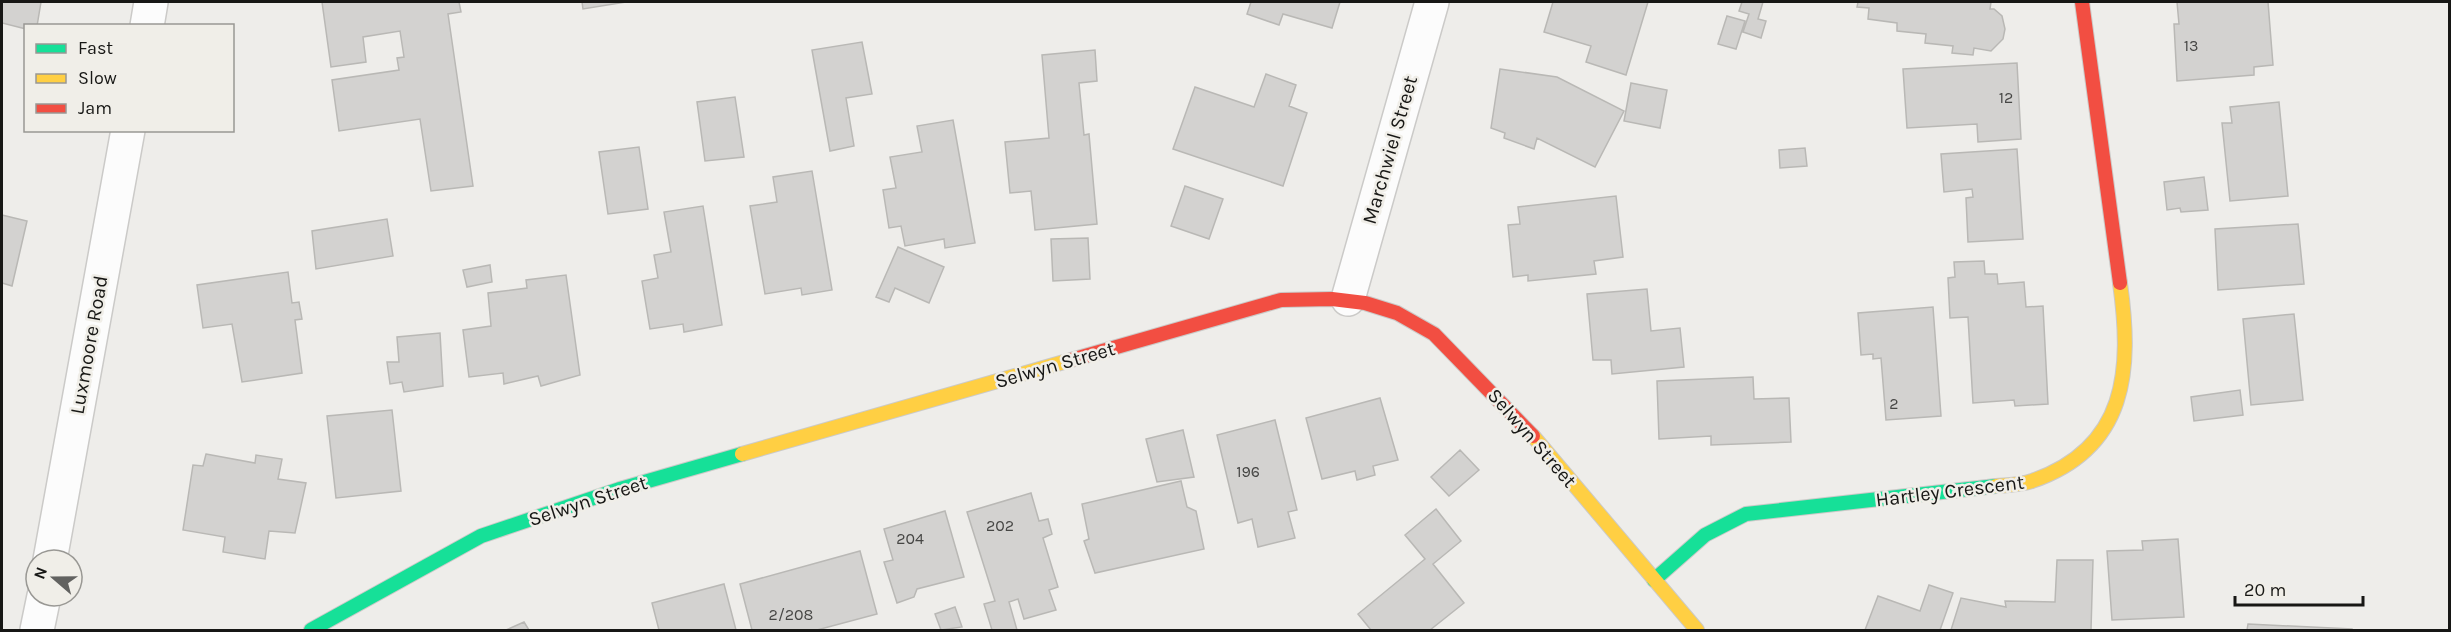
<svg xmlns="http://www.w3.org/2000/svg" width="2451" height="632" font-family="Karla,sans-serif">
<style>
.building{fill:#d3d2d0;stroke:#b9b8b5;stroke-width:1.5}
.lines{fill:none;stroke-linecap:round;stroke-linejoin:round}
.street-casing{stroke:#cbcac8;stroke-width:36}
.fast-casing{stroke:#cbcac8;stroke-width:16}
.slow-casing{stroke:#cbcac8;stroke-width:16}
.jam-casing{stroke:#cbcac8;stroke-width:16}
.street{stroke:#fcfcfc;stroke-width:33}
.fast{stroke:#16e098;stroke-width:14}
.slow{stroke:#ffcf43;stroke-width:14}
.jam{stroke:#f24e42;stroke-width:14}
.labels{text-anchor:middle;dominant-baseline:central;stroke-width:5;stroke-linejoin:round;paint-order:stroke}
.number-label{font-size:16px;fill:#464644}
.street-label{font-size:20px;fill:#171715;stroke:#f0eee8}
</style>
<rect width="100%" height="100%" fill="#eeedea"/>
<path class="building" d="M2 2H41L37 26H26V29L2 23Z
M322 2H459L461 12 448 14 473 186 431 191 420 119 339 131 332 80 399 70 397 58 404 57 400 31 363 37 366 62 331 67Z
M582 2H626L583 9Z
M1251 2H1340L1332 28 1283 14 1279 25 1247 14Z
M1553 2H1648L1626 75 1586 62 1591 46 1544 32Z
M1742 2H1763L1758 19 1766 21 1761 38 1743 32 1749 14 1739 11Z
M1858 2H1991L1990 9H1994L2002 16 2005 29 2003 39 1991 51 1974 48 1973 55 1952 53 1953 46 1925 43 1926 34 1897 31V23L1868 19 1869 8 1857 7Z
M2177 2H2268L2273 65 2254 67V75L2177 81 2174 24H2179Z
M1727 16 1745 21 1736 49 1718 44Z
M862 42 872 94 846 98 854 146 830 151 812 50Z
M1095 50 1097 81 1079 83 1084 135 1089 134 1097 224 1035 230 1031 191 1010 193 1005 142 1049 138 1042 55Z
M2017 63 2021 139 1978 142 1977 124 1907 128 1903 69Z
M1500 69 1557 77 1624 111 1595 167 1537 138 1534 149 1504 138 1505 133 1491 128Z
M1266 74 1296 85 1289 106 1307 113 1283 186 1173 149 1195 87 1254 107Z
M1631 83 1667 90 1660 128 1624 121Z
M735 97 744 157 705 161 697 102Z
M2279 102 2288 196 2230 201 2222 123H2232L2230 107Z
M953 120 975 243 945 248 944 239 905 246 901 226 889 228 883 190 896 188 890 157 922 152 917 126Z
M639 147 648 209 608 214 599 152Z
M1805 148 1807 166 1780 168 1779 150Z
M2017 149 2023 239 1968 242 1966 198 1973 197 1972 189 1944 192 1941 154Z
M812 171 832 290 802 295 801 288 765 294 750 206 777 202 773 177Z
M2204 177 2208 210 2181 212 2180 208 2167 210 2164 182Z
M1185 186 1223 199 1209 239 1171 226Z
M1616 196 1623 257 1594 261 1596 274 1528 281V275L1513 277 1508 225 1520 224 1518 207Z
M703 206 722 325 684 332 683 324 650 329 642 281 658 278 654 255 671 252 664 212Z
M2 215 27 221 12 286 2 283Z
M387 219 393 256 316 269 312 231Z
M2298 224 2304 284 2218 290 2215 229Z
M1088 238 1090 279 1053 281 1051 239Z
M898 247 944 267 929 303 895 288 889 302 876 297Z
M1984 261 1985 274H1997L1998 284 2024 282 2026 307 2043 306 2048 404 2015 406 2014 400 1973 403 1968 317 1950 318 1948 278 1955 277 1954 262Z
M490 265 492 282 467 287 463 270Z
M288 272 292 303 299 302 302 319 295 320 302 373 242 382 232 324 203 328 197 285Z
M566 275 580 375 541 386 538 376 504 384 503 373 469 377 463 330 491 326 488 293 527 288 526 280Z
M1647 289 1651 331 1680 328 1684 367 1612 374 1611 360H1593L1587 294Z
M1933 307 1941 416 1886 420 1881 358 1873 359V354L1861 355 1858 313Z
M2294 314 2303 400 2251 405 2243 319Z
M440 333 443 386 404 392 402 382 390 384 387 362H399L397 337Z
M1753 377 1754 399 1789 398 1791 442 1711 445V436L1659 439 1657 381Z
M2240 390 2243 415 2194 421 2191 397Z
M1380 398 1398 460 1373 466 1375 475 1357 480 1355 471 1322 479 1306 418Z
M392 410 401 491 336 498 327 416Z
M1275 420 1297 510 1288 512 1295 538 1258 547 1252 519 1238 523 1217 435Z
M1183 430 1194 477 1157 482 1146 439Z
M1460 450 1479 470 1449 496 1431 477Z
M206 454 255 463 256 455 282 459 278 479 306 483 295 533 269 531 265 559 223 552 225 537 183 530 193 465 203 466Z
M1181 481 1187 507 1196 511 1204 549 1095 573 1084 541 1089 539 1082 504Z
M1031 493 1039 521 1048 519 1052 534 1043 538 1058 587 1049 590 1056 610 1024 619 1018 599 1009 602 1017 630H992L984 604 995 601 967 512Z
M1436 509 1461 541 1433 564 1464 603 1430 630H1371L1358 614 1425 559 1405 535Z
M945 511 964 577 917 589 914 597 897 603 884 562 893 560 884 529Z
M2178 539 2184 617 2112 620 2107 551 2143 550 2142 541Z
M860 551 877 614 817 630H752L740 584Z
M2057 560H2093L2091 630H1951L1961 598 2006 607 2005 601 2055 602Z
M724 584 736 630H659L652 603Z
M1929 585 1953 593 1940 630H1865L1878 596 1920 611Z
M955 607 962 627 941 630 935 614Z
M524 622 529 630H506Z
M2248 624 2352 629V630H2247Z"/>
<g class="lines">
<defs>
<path id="street" d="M147 26 151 2
M1348 299 1432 2
M50 560 128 130
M37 630 44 596"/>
<path id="fast" d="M1654 580 1705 535 1746 514 1996 486
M311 630 481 536 620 489 742 454"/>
<path id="slow" d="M1533 436 1697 630
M742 454 1071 360
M1996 486C2007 485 2022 485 2032 481 2128 448 2132 369 2120 283"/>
<path id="jam" d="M2082 2 2120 283
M1071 360 1281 300 1332 299 1365 303 1397 313 1434 334 1533 436"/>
</defs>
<use href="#street" class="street-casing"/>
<use href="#fast" class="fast-casing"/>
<use href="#slow" class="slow-casing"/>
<use href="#jam" class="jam-casing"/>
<use href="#street" class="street"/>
<use href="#fast" class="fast"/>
<use href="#slow" class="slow"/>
<use href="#jam" class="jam"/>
</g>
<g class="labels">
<g class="number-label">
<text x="2191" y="45">13</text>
<text x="2006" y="97">12</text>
<text x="1894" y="403">2</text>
<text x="1248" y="471">196</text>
<text x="1000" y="525">202</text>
<text x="910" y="538">204</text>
<text x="791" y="614">2/208</text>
</g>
<g class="street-label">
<text transform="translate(1390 150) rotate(-74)">Marchwiel Street</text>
<text transform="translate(89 345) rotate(-80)">Luxmoore Road</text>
<text transform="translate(1055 365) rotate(-16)">Selwyn Street</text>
<text transform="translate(1532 438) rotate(49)">Selwyn Street</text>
<text transform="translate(1950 491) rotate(-7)">Hartley Crescent</text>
<text transform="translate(588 501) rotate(-18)">Selwyn Street</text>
</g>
</g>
<rect width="2451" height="632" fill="none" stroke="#171715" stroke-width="6"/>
<rect x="24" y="24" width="210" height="108" fill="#f0eee8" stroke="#999894" stroke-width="1.5"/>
<rect x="36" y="44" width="30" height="9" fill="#16e098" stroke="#999894" stroke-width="1.5"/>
<text x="78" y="54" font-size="18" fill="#171715">Fast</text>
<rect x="36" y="74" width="30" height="9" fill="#ffcf43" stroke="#999894" stroke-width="1.5"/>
<text x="78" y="84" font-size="18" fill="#171715">Slow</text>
<rect x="36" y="104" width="30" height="9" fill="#f24e42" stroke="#999894" stroke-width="1.5"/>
<text x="78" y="114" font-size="18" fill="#171715">Jam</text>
<g transform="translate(54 578) rotate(290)"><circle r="28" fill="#f0eee8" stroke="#999894" stroke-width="1.5"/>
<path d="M0-4.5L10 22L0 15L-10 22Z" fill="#626260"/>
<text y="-9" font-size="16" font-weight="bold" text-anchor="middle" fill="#171715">N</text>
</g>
<path d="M2235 596v9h128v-9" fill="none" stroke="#171715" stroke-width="3"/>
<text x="2244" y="596" font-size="18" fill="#171715" stroke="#f0eee8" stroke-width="4.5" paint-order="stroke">20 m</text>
</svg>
